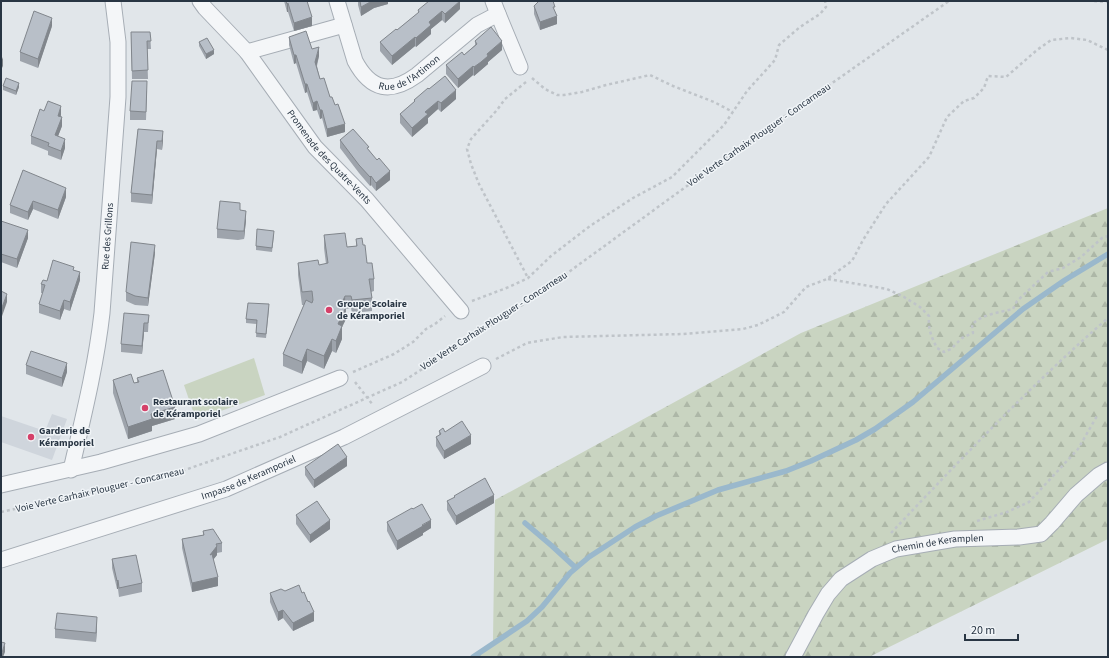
<svg xmlns="http://www.w3.org/2000/svg" width="1109" height="658" font-family="'Source Sans 3',sans-serif">
<style>
.built{fill:#cfd5dc}
.forest{fill:url(#forest-firs)}
.park{fill:#c9d4c1}
.lines{fill:none;stroke-linecap:round;stroke-linejoin:round}
.stream{stroke:#9ab8cc;stroke-width:5.5}
.street-casing{stroke:#a6adb5;stroke-width:17}
.path{stroke:#bfc4c9;stroke-width:2.5;stroke-dasharray:3 3;stroke-linecap:butt}
.street{stroke:#f4f6f8;stroke-width:15}
.wall{fill:#9ea4ac}
.shaded-wall{fill:#81868c}
.building{fill:#b8bfc8;stroke:#81868c}
.poi-dot{fill:#d54069;stroke:#f0f4f7;stroke-width:1.5}
.labels{text-anchor:middle;dominant-baseline:central;stroke-width:3;stroke-linejoin:round;paint-order:stroke}
.street-label{font-size:10px;fill:#283543;stroke:#f0f4f7}
.poi-label{font-size:10px;font-weight:bold;fill:#283543;stroke:#f0f4f7;text-anchor:start}
</style>
<defs>
<pattern id="forest-firs" width="22" height="20" patternUnits="userSpaceOnUse"><rect width="22" height="20" fill="#c9d4c1"/><path d="M5 1l3.5 6h-7zM16 11l3.5 6h-7z" fill="#adb7a7"/></pattern>
</defs>
<rect width="100%" height="100%" fill="#e1e6ea"/>
<path class="built" d="M52 414 67 419 52 460 1 442V416L45 431Z"/>
<path class="forest" d="M1108 208V539L869 657H474L493 641 495 500 801 333Z"/>
<path class="park" d="M254 358 265 395 196 420 184 385Z"/>
<g class="lines">
<path class="stream" d="M525 523 552 546 576 568
M473 657 527 621 542 607 570 573 589 557 635 527 656 516 718 490 786 471 811 461 856 440 875 429 913 402 1023 309 1065 280 1108 254"/>
<defs>
<g id="street">
<path id="s1" d="M200 1 205 8 247 52 315 147 367 200 461 311"/>
<path id="s2" d="M337 1 355 61C371 91 391 94 417 75L477 25 498 14 493 1"/>
<path d="M498 14 520 67"/>
<path d="M247 52 344 25"/>
<path id="s3" d="M71 470C83 418 96 366 102 313L118 97V42L113 1"/>
<path d="M1 485 101 462 199 434 340 378"/>
<path id="s4" d="M1 560 226 489 344 437 483 366"/>
<path id="s5" d="M793 657 816 614 828 594 841 579 872 559 896 549 955 539 1019 537 1041 534 1052 523 1076 495 1099 475 1108 470"/>
</g>
</defs>
<use href="#street" class="street-casing"/>
<path class="path" d="M1094 1 1108 2
M532 78 545 89 557 95H564L582 92 606 85 650 75 673 86 714 102 733 112
M526 82 505 99 497 110 471 139 467 149 471 164 479 184 528 278
M828 279 887 289 904 297 920 307 929 316C928 329 931 336 937 348L944 352 951 349 962 338 973 333 972 325C979 315 1001 312 1013 309L1017 301 1048 272 1063 268 1081 257 1102 238 1108 236
M472 301 509 287 528 278 551 256 590 226 633 198 672 177 724 125 747 91 775 60 779 45 800 27 820 14 826 7 825 1
M496 359 527 343 563 337 683 334 743 329 758 325 784 312 806 287 827 279 852 261 863 240 886 204 929 157 947 117 964 101 974 98 984 88 988 76 1006 77 1037 50 1051 40 1071 38 1087 40 1108 50
M353 372 394 354 413 342 426 329 435 324 445 316
M355 382 373 405
M1 512 173 474 280 437 402 382 533 298 724 159 949 1
M977 521 1007 512 1029 502 1078 449 1097 416
M891 533C961 459 1031 385 1108 318"/>
<use href="#street" class="street"/>
</g>
<path class="wall" d="M284 1H307L312 26 294 31 288 12H287Z
M358 1H388V4L374 8 361 16 358 5Z
M534 6 555 12 557 24 540 30 534 14Z
M460 9 445 23 442 20 431 29V34L416 47 415 46 392 65 380 51V42L397 30 418 13V10Z
M52 26 38 68 20 61V52Z
M131 32H150L151 49H147L148 79H132Z
M289 37 312 49 319 56 317 66 320 79 330 97 345 132 327 137 322 118 320 119 317 110 313 111 307 92 305 93 296 63 294 64 289 45Z
M475 41 502 50 488 62V64L474 76 473 75 458 88 446 74V65L464 55 475 45Z
M199 42 214 54 206 59 199 46Z
M3 86 19 87 16 95 3 90Z
M429 89 456 99 441 112 438 109 428 118V123L412 137 400 123V114L414 102V100Z
M147 90 146 120H130V111Z
M44 111 61 115 60 117 62 126 58 136 65 148 61 160 48 155V151L31 144V136Z
M138 129 163 140 162 150 157 149 152 204 131 202V193Z
M340 140 369 150 390 180 376 191 371 185 370 186 359 173 340 148Z
M23 170 66 197 58 219 33 209 28 220 10 213V205Z
M240 210 246 220 244 239 238 240 217 238V229Z
M1 221 28 238 17 268 1 262Z
M274 235 272 252 256 250V246Z
M324 235 347 247 356 246V239L363 245 367 263 374 279V291L371 292 372 298V311L352 313 351 308 346 309V319L342 327V339L336 353 332 351 324 369 307 361 302 374 283 366V354L304 305H302L298 275V263L319 265 326 264 324 248Z
M155 253 148 306 135 305 126 301V292Z
M74 270 80 280 70 311 64 309 60 320 39 313V304L43 293H41V284L47 281Z
M269 309 266 338 256 337 257 324 246 323V319Z
M149 315 148 332H144L142 354 121 352V344Z
M26 365 67 372 62 387 26 374Z
M137 378 175 419 152 426V431L128 439 113 393V380L136 383 137 382Z
M439 431 445 432 471 444 444 459 436 446V437L439 435Z
M347 466 314 488 305 475V467Z
M454 496 494 503 456 525 447 510V501L454 498Z
M296 515 330 529 310 543 296 524Z
M387 522 431 528 423 533V535L397 550 387 531Z
M203 531 222 543V552L217 553V555L213 559 218 586 192 592 182 548V539L203 535Z
M112 559 142 583V592L119 597 118 589H117L112 568Z
M270 593 314 621 293 631 283 618 278 621 270 602Z
M97 626 96 642 55 638V629Z"/>
<path class="shaded-wall" d="M372 1H388V4L374 8 361 16V7Z
M460 1V9L445 23V14Z
M288 3V12H287V4Z
M442 11V20L431 29V34L416 47V38L429 22Z
M557 16V24L540 30V22Z
M312 17V26L294 31V23Z
M52 18V26L38 68V59Z
M415 37V46L392 65V56Z
M502 41V50L488 62V64L474 76V67L487 54Z
M319 47V56L315 71V62Z
M214 50V54L206 59V54Z
M294 55H296V63L294 64Z
M3 57V66L1 70V62Z
M473 66V75L458 88V79Z
M19 83V87L16 95V91Z
M305 84H307V92L305 93Z
M456 90V99L441 112V103Z
M317 101V110L313 111V103Z
M438 101V109L428 118V123L412 137V128L425 112Z
M61 106V115L58 125V116Z
M320 110H322V118L320 119Z
M62 117V126L55 144V135Z
M345 124V132L327 137V129Z
M163 131V140L162 150V141Z
M65 139V148L61 160V151Z
M157 141V149L152 204V195Z
M390 171V180L376 191V183Z
M371 176V185L370 186V177Z
M66 188V197L58 219V210Z
M33 201V209L28 220V212Z
M246 211V220L244 239V231Z
M28 230V238L17 268V259Z
M155 245V253L148 306V298Z
M80 272V280L70 311V302Z
M7 294V302L1 319V310Z
M345 296 346 319 342 327V339L336 353V341L338 324 341 305Z
M64 300V309L60 320V311Z
M144 323V332L142 354V346Z
M332 339V351L324 369V356Z
M307 349V361L302 374V362Z
M67 363V372L62 387V378Z
M175 407V419L152 426V431L128 439V427L151 414Z
M471 435V444L444 459V451Z
M347 457V466L314 488V480Z
M494 495V503L456 525V516Z
M330 520V529L310 543V535Z
M431 520V528L423 533V535L397 550V541Z
M217 546V555L210 564V555Z
M218 577V586L192 592V583Z
M118 580V589H117V581Z
M283 610V618L278 621V612Z
M314 612V621L293 631V623Z
M97 617V626L96 642V633Z
M5 643V652L3 657H1Z"/>
<path class="building" d="M286 1H307L312 17 294 23 288 3 287 4Z
M360 1H372L361 7Z
M429 1H460L445 14 442 11 429 22 431 25 416 38 415 37 392 56 380 42 396 29 397 30 419 12 418 10Z
M539 1H553L555 7H553L557 16 540 22 534 6Z
M34 11 52 18 38 59 20 52Z
M491 27 502 41 487 54 488 56 481 62 474 67 473 66 458 79 446 65 462 52 464 55 477 44 475 41Z
M306 31 312 49 319 47 315 62 320 79 324 78 330 97H332L335 105 338 104 345 124 327 129 322 110H320L317 101 313 103 307 84H305L296 55H294L289 37Z
M131 32H150L151 41H147L148 70 132 71Z
M207 38 214 50 206 54 199 42Z
M445 76 456 90 441 103 438 101 425 112 428 114 412 128 400 114 415 101 414 100 428 88 429 89Z
M6 78 19 83 16 91 3 86Z
M132 81H147L146 112 130 111Z
M48 101 61 106 58 116 62 117 55 135 65 139 61 151 48 146 49 143 31 136 40 109 44 111Z
M138 129 163 131 162 141H157L152 195 131 193Z
M353 129 369 147 367 148 377 160 379 158 390 171 376 183 371 176 370 177 359 165 340 140Z
M23 170 66 188 58 210 33 201 28 212 10 205Z
M220 201 240 203V210L246 211 244 231H238L217 229Z
M1 221 28 230 17 259 1 254Z
M257 229 274 231 272 248 256 246Z
M345 233 347 247 357 246 356 239 362 238 363 245H365L367 263H372L374 279H369L372 298 352 300 351 296H345L341 305 346 307 338 324 342 326 336 341 332 339 324 356 307 349 302 362 283 354 306 300 312 303 313 300 312 291 302 292 298 263 318 260 319 265 328 263 324 235Z
M131 242 155 245 148 298 135 296 126 292Z
M53 260 74 267 73 270 80 272 70 302 64 300 60 311 39 304 45 285 41 284 43 280 47 281Z
M1 291 7 294 1 310Z
M248 303 269 304 266 334 256 333 257 320 246 319Z
M124 313 149 315 148 323H144L142 346 121 344Z
M31 351 67 363 62 378 26 365Z
M163 370 175 407 151 414 152 419 128 427 113 380 131 374 134 383 139 382 137 378Z
M462 421 471 435 444 451 436 437 441 434 439 431 443 428 445 432Z
M338 444 347 457 314 480 305 467Z
M485 478 494 495 456 516 447 501 455 497 454 496Z
M317 501 330 520 310 535 296 515Z
M422 504 431 520 422 525 423 526 397 541 387 522 412 508 413 509Z
M213 529 222 543 216 544 217 546 210 555 212 554 218 577 192 583 182 539 204 535 203 531Z
M136 555 142 583 119 588 118 580 117 581 112 559Z
M299 585 302 593 304 592 308 602 309 601 314 612 293 623 283 610 278 612 270 593 281 589 285 591Z
M57 613 97 617 96 633 55 629Z
M1 642 5 643 1 656Z"/>
<g class="poi-dot">
<circle cx="329" cy="310" r="4"/>
<circle cx="145" cy="408" r="4"/>
<circle cx="31" cy="437" r="4"/>
</g>
<g class="labels">
<g class="street-label">
<text stroke="none"><textPath href="#s2" startOffset="132">Rue de l'Artimon</textPath></text>
<text transform="translate(759 135) rotate(-35)">Voie Verte Carhaix Plouguer - Concarneau</text>
<text stroke="none"><textPath href="#s1" startOffset="203">Promenade des Quatre-Vents</textPath></text>
<text stroke="none"><textPath href="#s3" startOffset="237">Rue des Grillons</textPath></text>
<text transform="translate(494 321) rotate(-33)">Voie Verte Carhaix Plouguer - Concarneau</text>
<text stroke="none"><textPath href="#s4" startOffset="261">Impasse de Keramporiel</textPath></text>
<text transform="translate(100 490) rotate(-13)">Voie Verte Carhaix Plouguer - Concarneau</text>
<text stroke="none"><textPath href="#s5" startOffset="197">Chemin de Keramplen</textPath></text>
</g>
<g class="poi-label">
<text x="337" y="304">Groupe Scolaire<tspan x="337" dy="12">de Kéramporiel</tspan></text>
<text x="153" y="402">Restaurant scolaire<tspan x="153" dy="12">de Kéramporiel</tspan></text>
<text x="39" y="431">Garderie de<tspan x="39" dy="12">Kéramporiel</tspan></text>
</g>
</g>
<rect width="1109" height="658" fill="none" stroke="#283543" stroke-width="4"/>
<path d="M965 634v6h53v-6" fill="none" stroke="#283543" stroke-width="2"/>
<text x="971" y="634" font-size="12" fill="#283543" stroke="#f0f4f7" stroke-width="3" paint-order="stroke">20 m</text>
</svg>
